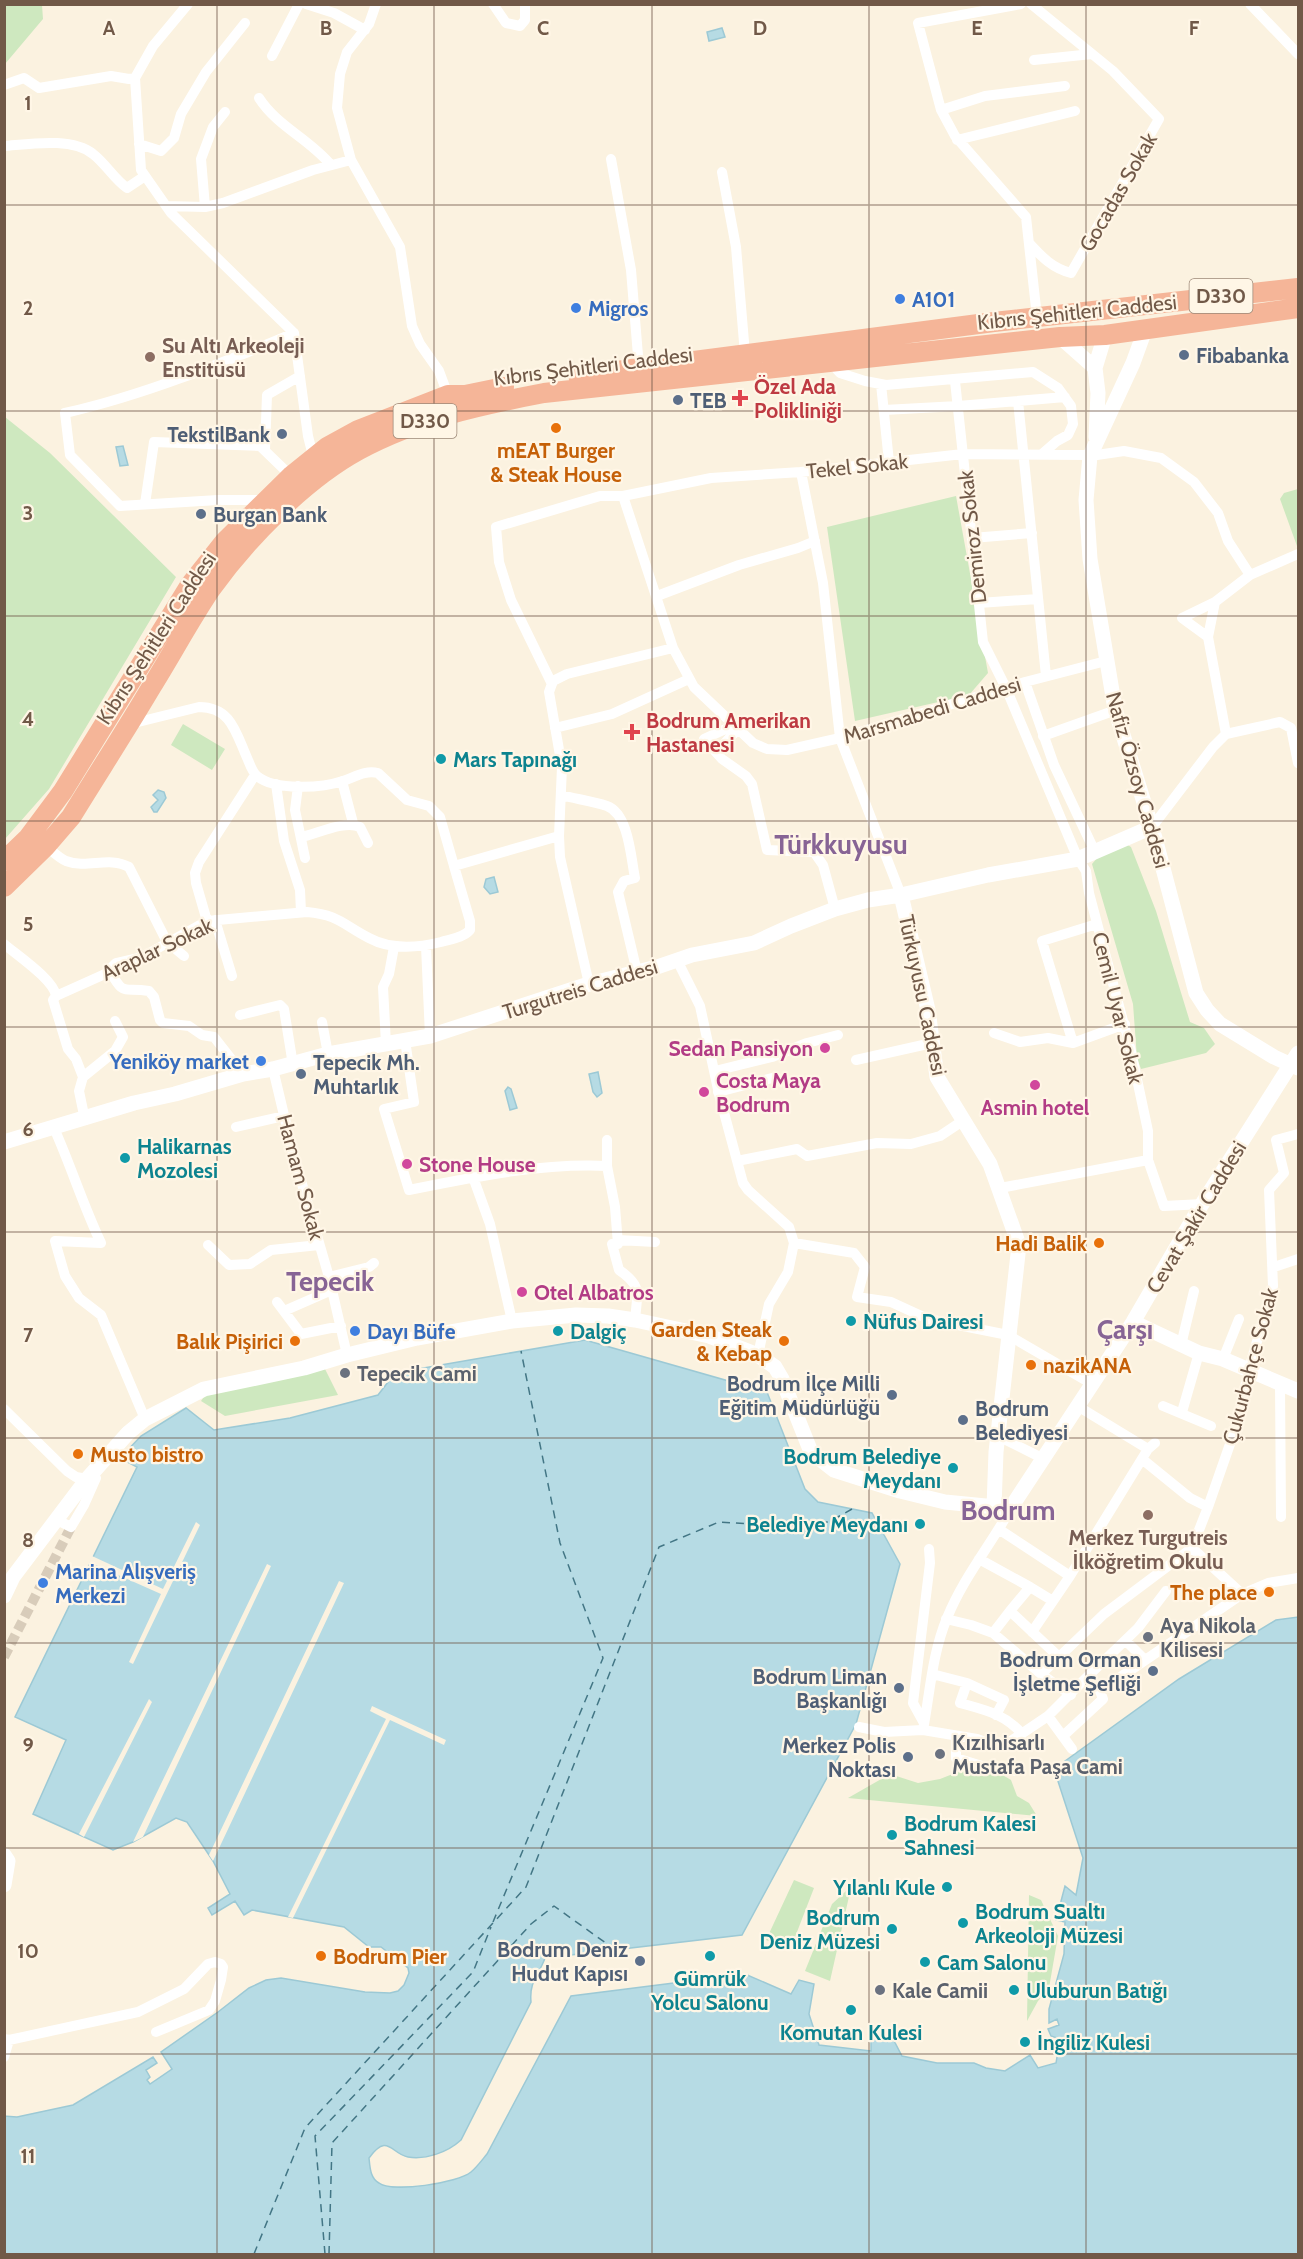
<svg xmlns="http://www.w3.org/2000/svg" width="1303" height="2259" font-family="Cabin,sans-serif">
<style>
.green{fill:#cee8bf}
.water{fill:#b6dbe4;stroke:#9cc9d5;stroke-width:1.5}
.pier{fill:#fbf2e0}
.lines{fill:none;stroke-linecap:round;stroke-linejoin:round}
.ferry{stroke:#437685;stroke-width:1.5;stroke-dasharray:8 6;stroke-linecap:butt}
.street-tunnel{stroke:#d8ccba;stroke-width:10;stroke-dasharray:10 5;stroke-linecap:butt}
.street{stroke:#fff;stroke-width:10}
.secondary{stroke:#fff;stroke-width:15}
.highway{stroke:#f5b598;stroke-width:20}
.grid{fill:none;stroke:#715948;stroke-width:1.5;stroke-opacity:0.55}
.shop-dot{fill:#3f7fe0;stroke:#fff6e6;stroke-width:2}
.service-dot{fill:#5c6f8a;stroke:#fff6e6;stroke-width:2}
.education-dot{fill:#8d6e63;stroke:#fff6e6;stroke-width:2}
.health-dot{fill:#e0444e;stroke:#fff6e6;stroke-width:2}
.food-dot{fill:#e8710a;stroke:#fff6e6;stroke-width:2}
.culture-dot{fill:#0f9aa8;stroke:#fff6e6;stroke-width:2}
.hotel-dot{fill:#d1479c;stroke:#fff6e6;stroke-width:2}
.worship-dot{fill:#6b7280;stroke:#fff6e6;stroke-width:2}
.labels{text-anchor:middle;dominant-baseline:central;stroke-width:4.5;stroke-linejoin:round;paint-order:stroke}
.shield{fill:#fff6e6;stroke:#9c8877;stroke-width:1.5}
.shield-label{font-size:20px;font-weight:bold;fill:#715948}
.street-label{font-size:21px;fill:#715948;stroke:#fff6e6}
.shop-label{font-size:21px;font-weight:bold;fill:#366cbe;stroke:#fff6e6;text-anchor:start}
.education-label{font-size:21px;font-weight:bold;fill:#785e54;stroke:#fff6e6;text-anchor:start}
.service-label{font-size:21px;font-weight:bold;fill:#4e5e75;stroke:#fff6e6;text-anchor:end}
.health-label{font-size:21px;font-weight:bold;fill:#be3a42;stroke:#fff6e6;text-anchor:start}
.food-label{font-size:21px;font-weight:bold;fill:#c56008;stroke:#fff6e6;text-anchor:end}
.culture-label{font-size:21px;font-weight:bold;fill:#0d838f;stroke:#fff6e6;text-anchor:start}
.hotel-label{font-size:21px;font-weight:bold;fill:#b23c85;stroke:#fff6e6;text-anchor:start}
.worship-label{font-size:21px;font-weight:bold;fill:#5b616d;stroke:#fff6e6;text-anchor:start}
.district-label{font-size:27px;font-weight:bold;fill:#876495;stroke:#fff6e6}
.grid-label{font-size:20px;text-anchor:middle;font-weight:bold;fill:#715948;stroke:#fff6e6;stroke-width:4.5;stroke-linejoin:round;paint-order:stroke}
</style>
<rect width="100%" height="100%" fill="#fbf2e0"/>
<path class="green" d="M5 4 42 5 43 19 5 64Z
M5 417 50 453 176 577 49 789 5 839Z
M1298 489V545L1297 546 1280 499 1284 493Z
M956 496 988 673 969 695 855 721 827 527Z
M183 724 225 749 212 770 171 745Z
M1126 844 1131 847 1156 911 1190 1022 1204 1028 1215 1044 1206 1053 1141 1069 1137 1058 1133 1004 1092 864 1098 857Z
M325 1369 338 1395 225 1416 201 1401 206 1394Z
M968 1768 1001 1774 1011 1780 1017 1796 1029 1803 1037 1816 848 1798 890 1774 918 1783 940 1779Z
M794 1880 814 1888 790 1950 766 1940Z
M846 1891 850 1892 830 1981 805 1971 832 1904Z
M1029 1895 1041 1900 1058 1936 1049 1988 1038 2001 1027 2021Z"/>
<path class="water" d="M722 28 725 37 709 41 707 32Z
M123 446 128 465 120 466 116 447Z
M158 790 164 792 166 798 157 812H154L151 807 158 800 153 795Z
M494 877 498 892 490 894 484 887 486 879Z
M598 1072 602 1093 597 1097 593 1092 589 1074Z
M508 1087 511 1089 517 1108 510 1110 505 1091Z
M585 1340 767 1392 805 1489 818 1502 872 1513 900 1564 856 1724 742 1935 545 1958C539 1975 529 1981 531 2002L461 2140C448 2152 426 2160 408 2157 391 2154 388 2132 369 2158 370 2167 370 2178 379 2183 392 2193 458 2183 471 2172 477 2167 482 2160 487 2154L571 1996 745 1974 791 1994 799 1980 814 1984 809 2014 819 2045 871 2051V2034L892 2037 902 2056 937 2063H974L986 2068 1005 2071 1030 2055 1038 2068 1056 2063 1060 2039 1051 2036 1048 2029 1059 2025 1057 2019 1049 2023V2009L1064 1954 1065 1922 1056 1920 1065 1886 1076 1895 1083 1858 1054 1769 1179 1679 1276 1620 1298 1617V2254H5L4 2116 17 2117 73 2105 153 2057 157 2063 146 2070 150 2077 147 2080 150 2084 172 2069 161 2052 218 2012 249 1988 266 1980 281 1978 365 1992 390 1993 398 1991 404 1985 409 1973 408 1968 381 1947H369L344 1927 252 1910 244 1915 235 1901 212 1915 208 1908 230 1894 213 1861 187 1822 176 1818 133 1842 113 1850 33 1814 66 1740 15 1717 137 1467 120 1458 141 1436 186 1408 214 1430 290 1418 378 1395 395 1373Z"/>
<path class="pier" d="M196 1522 200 1525 133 1664 129 1662 161 1594 89 1562 92 1556 163 1589Z
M267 1564 271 1566 143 1837 133 1842Z
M339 1581 344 1583 213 1861 209 1855Z
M149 1699 152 1702 84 1837 79 1834Z
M372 1706 446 1740 444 1745 390 1720 293 1918 288 1917 386 1719 370 1711Z"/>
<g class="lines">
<path class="ferry" d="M493 1922 603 1658 560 1543 521 1351
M254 2254 305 2128 526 1887 659 1547 719 1522 783 1526 829 1522 852 1509
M325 2254 315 2136 473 1972 491 1927
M329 2254 332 2143 531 1924 554 1906 617 1951"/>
<path class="street-tunnel" d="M4 1657 71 1527"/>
<path class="street" d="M188 4 153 46 135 78 141 170 171 213 294 333 308 436 314 460
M306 4 334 13 365 30
M376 4 369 24 347 52 340 74 337 108 351 160 400 247 412 326 420 344 439 371 448 395
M493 4 506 23 520 26 525 20V4
M1021 4 918 23 941 110 955 136 1026 217 1037 317
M1250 4 1298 54
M272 56 299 4
M1034 60 1092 54
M4 85 24 78 39 88 111 76 129 79 135 78
M259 98C277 126 309 139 330 164
M941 110 985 96 1065 86
M957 140 1075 111
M139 144 161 151 174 138 181 114 206 72 245 23
M4 146C30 144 72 137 93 154 106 164 114 179 127 188L145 176
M611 159 631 270 639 368
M722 172 736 247 745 354
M166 206 205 207 223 203 313 170 351 160
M205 207 201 159 213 127 225 112
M1029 243C1042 257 1052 268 1071 273L1159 119 1113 71 1031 4
M830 362 840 373 865 381 886 385 1033 372 1058 388 1071 406 1073 424 1068 435 1057 441 1042 454
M955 381 983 642 1006 688 1078 859 1086 871 1089 893 1131 1051 1148 1131V1160
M881 384 889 462
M1018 401 1046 676
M884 410 958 406 1065 397
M265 450 267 395 300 376
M1090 456 1124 451 1161 458 1194 482 1218 513 1228 541 1250 575
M801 472 823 583 840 738 901 895
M623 496 673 648
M264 500H218L120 506 70 455 65 413C144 395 220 364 294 333
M145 504 154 442 260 446 291 476
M972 538 1032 533
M657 596 739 565 798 548 815 541
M979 603 1038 599
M1208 637 1182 618 1215 602
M1025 682 1054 765 1095 852
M552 684 511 600 499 562 496 527 600 496H623L711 478 801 472 963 454 1092 455
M130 724 199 707C232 707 236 734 248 760 250 765 253 773 257 776 275 791 322 788 343 781 355 777 365 770 378 773L407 800 429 806 440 817 454 866 559 836 562 767 549 692 553 681 567 674 673 648 694 687 753 743 767 749 787 750 840 738 1025 682 1106 661
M734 725 704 739 722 759 746 776 752 784 767 850 814 852 823 865 835 909
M555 728 612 714 689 679
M1226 734 1208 637 1215 602 1250 575 1298 554
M1043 736 1116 710
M714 750 723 745 738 729
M342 781 353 823
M276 784 284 841 300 890 301 912
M298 786 295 810 305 858
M561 795C576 799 592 801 607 806 629 814 631 859 635 878L624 881 618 892 637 972
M1152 827 1213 747 1226 734 1280 722 1291 728 1298 763
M559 836 560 857 589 984
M301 837C319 833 345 820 360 827L368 843
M46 846C52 851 59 858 66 861 87 869 109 856 129 867L167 942 184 956
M215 920 232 976
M207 921 196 883 195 873 199 862 255 775
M4 944C18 956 54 980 56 996L53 1000 68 1049 76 1059 83 1077 79 1091 85 1120
M426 946 430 1036
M677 960 700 1006 719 1094 743 1183 748 1190 789 1227 794 1243 788 1272 769 1304 758 1355
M109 970C125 997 121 987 149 991L154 997 160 1020 163 1023 189 1026 202 1035 214 1037 243 1074
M56 996 105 974 116 963 142 957 207 921 307 912C339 915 342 924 369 938 391 950 417 948 441 942 451 939 463 938 470 930V921L454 866
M240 1015 280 1005 284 1009 293 1065
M322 1022 328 1054
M994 1033 1020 1042 1048 1038 1073 1043 1125 1024
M405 1040 414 1102 384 1109 409 1190C474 1177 540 1163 607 1166V1140
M1073 1043 1042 941 1097 924
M386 1044 383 987 389 974 394 947
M856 1060 932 1043
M273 1069 293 1153 329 1277 347 1355
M715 1071 772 1057 807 1043 838 1035
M83 1077 115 1051 123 1037 115 1021
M718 1092 776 1077
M236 1127 284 1116
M54 1128C71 1166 83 1205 101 1243L55 1241 65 1276 79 1298 101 1315 145 1419
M737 1161 797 1149 807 1156 877 1143 911 1144 940 1136 964 1120
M607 1166 615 1207 618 1244H612L619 1270C643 1286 637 1294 635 1320
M473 1177 490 1224 512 1321
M1000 1188 1148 1160 1164 1206 1203 1204
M618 1240 655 1242
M794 1243 854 1253 865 1267 857 1297 891 1302 928 1319 1008 1335 1092 1384
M208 1245 229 1265 250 1264 271 1250 319 1245
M1274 1267 1298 1259
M329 1277 369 1267 374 1263
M277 1302 301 1334 341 1326
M284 1311 332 1290
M1181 1345 1194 1291
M1223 1359 1239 1319
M1280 1384 1281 1517
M1163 1406 1211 1426
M1079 1407 1148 1449
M4 1409 67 1471 76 1477 87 1479
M1182 1412 1199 1353
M998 1436 1044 1459
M1142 1459 1190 1498 1208 1507 1192 1548
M1208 1507 1237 1424 1249 1369 1273 1286 1269 1190 1284 1173 1276 1140 1298 1134
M59 1521 71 1527 84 1505 96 1478
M1000 1530 1070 1576 1032 1632
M1192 1548 1242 1594
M979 1559 1030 1587 1010 1611
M1070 1576 1148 1449 1155 1443
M1030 1587 1053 1601
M946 1619 971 1625 993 1633 1041 1674 1071 1695
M993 1633 1010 1611 1059 1657 1041 1674
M1126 1641 1145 1660
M1059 1657 1104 1614 1192 1548
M932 1674 967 1683
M1086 1678 1138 1628 1166 1591
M996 1715 1004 1700 967 1683 960 1703C985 1710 1005 1714 1022 1734
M1048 1716 1072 1749
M924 1723 913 1703 930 1563 929 1549
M859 1727 884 1732 923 1730 977 1739 993 1745H1005L1048 1716 1086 1678 1100 1691 1242 1594 1268 1583 1298 1578
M923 1730C930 1693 932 1654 947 1618 964 1576 993 1542 1014 1503
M956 1736V1758L982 1766 1013 1771
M1063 1736 1103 1699 1100 1691
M4 2039 9 2040 138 2012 184 1989 208 1964 215 1962 221 1964 223 1967 221 1980 215 2001 209 2010 156 2032
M4 2057 9 2040"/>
<path class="secondary" d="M1145 330 1133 363 1090 456 1086 500 1090 559 1115 709 1155 838 1196 993 1207 1010 1220 1024 1274 1057 1298 1068
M1060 337 1095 368
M1096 437 1098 393 1095 368 1105 335
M901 895 928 1010 937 1077 990 1164 1019 1245 996 1452 994 1507
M4 1142 134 1103 175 1094 243 1074 273 1069 328 1054 430 1036 589 984 657 967 692 955 754 943 791 926 835 909 868 900 901 895 988 875 1078 859 1152 827
M1133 1322 1199 1353 1223 1359 1298 1391
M4 1596 13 1577 87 1479 128 1433 145 1419 204 1389 304 1368 347 1355 417 1338 512 1321 576 1315 608 1316 635 1320 709 1336 758 1355 775 1367 782 1379 811 1452 834 1470 900 1491 945 1502 1006 1508 1014 1503 1133 1322 1197 1212 1298 1053
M4 1855 8 1861 4 1885"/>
<path class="highway" d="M578 376 994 322 1298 288
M4 861 28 838 63 791 190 585 225 541 291 476 327 447 358 430 448 395H465L504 387
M4 887 46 846 71 817C98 773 126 730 152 686 172 654 190 620 211 589 247 539 304 480 359 450 416 419 481 405 544 393L1060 337 1105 335 1298 308"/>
</g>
<path class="grid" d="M217 4V2254M434 4V2254M652 4V2254M869 4V2254M1086 4V2254M4 205H1298M4 411H1298M4 616H1298M4 821H1298M4 1027H1298M4 1232H1298M4 1438H1298M4 1643H1298M4 1848H1298M4 2054H1298"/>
<g class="shop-dot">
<circle cx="900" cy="299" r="6"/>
<circle cx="576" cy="308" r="6"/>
<circle cx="261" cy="1061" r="6"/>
<circle cx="355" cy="1331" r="6"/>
<circle cx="43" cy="1583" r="6"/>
</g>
<g class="service-dot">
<circle cx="1184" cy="355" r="6"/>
<circle cx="678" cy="400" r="6"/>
<circle cx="282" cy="434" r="6"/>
<circle cx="201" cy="514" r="6"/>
<circle cx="301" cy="1074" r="6"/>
<circle cx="892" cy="1395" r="6"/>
<circle cx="963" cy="1420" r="6"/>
<circle cx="1153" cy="1671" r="6"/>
<circle cx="899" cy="1688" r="6"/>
<circle cx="908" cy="1757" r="6"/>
<circle cx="640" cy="1961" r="6"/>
</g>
<g class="education-dot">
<circle cx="150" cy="357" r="6"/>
<circle cx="1148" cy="1515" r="6"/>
</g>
<g class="health-dot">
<path d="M737 389h6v6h6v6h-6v6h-6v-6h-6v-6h6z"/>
<path d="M629 723h6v6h6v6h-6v6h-6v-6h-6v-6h6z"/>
</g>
<g class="food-dot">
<circle cx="556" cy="428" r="6"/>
<circle cx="1099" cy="1243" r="6"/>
<circle cx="295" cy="1341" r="6"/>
<circle cx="784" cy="1341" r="6"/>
<circle cx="1031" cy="1365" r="6"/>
<circle cx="78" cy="1454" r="6"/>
<circle cx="1269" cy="1592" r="6"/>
<circle cx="321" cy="1956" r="6"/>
</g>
<g class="culture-dot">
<circle cx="441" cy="759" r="6"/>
<circle cx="125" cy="1158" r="6"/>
<circle cx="851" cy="1321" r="6"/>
<circle cx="558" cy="1331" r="6"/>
<circle cx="953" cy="1468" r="6"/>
<circle cx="920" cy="1524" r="6"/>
<circle cx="892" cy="1835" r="6"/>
<circle cx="947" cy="1887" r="6"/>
<circle cx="963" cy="1923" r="6"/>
<circle cx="892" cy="1929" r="6"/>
<circle cx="710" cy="1956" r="6"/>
<circle cx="925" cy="1962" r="6"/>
<circle cx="1014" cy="1990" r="6"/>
<circle cx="851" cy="2010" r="6"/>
<circle cx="1025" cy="2042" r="6"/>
</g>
<g class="hotel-dot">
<circle cx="825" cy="1048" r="6"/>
<circle cx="1035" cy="1085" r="6"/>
<circle cx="704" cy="1092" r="6"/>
<circle cx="407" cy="1164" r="6"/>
<circle cx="522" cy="1292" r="6"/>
</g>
<g class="worship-dot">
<circle cx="345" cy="1373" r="6"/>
<circle cx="1148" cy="1637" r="6"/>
<circle cx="940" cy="1754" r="6"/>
<circle cx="880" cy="1990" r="6"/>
</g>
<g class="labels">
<g class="shield">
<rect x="1189.5" y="279" width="63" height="34" rx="4.5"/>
<rect x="393.5" y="404" width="63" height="34" rx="4.5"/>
</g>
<g class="shield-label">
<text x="1221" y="296">D330</text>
<text x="425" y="421">D330</text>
</g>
<g class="street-label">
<text transform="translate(1118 192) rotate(-60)">Gocadas Sokak</text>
<text transform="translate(1077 312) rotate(-6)">Kıbrıs Şehitleri Caddesi</text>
<text transform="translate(593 366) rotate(-7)">Kıbrıs Şehitleri Caddesi</text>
<text transform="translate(857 466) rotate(-6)">Tekel Sokak</text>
<text transform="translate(972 537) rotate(-96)">Demiroz Sokak</text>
<text transform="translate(156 638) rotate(-57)">Kıbrıs Şehitleri Caddesi</text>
<text transform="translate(932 710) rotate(-17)">Marsmabedi Caddesi</text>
<text transform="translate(1138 780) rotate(74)">Nafiz Özsoy Caddesi</text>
<text transform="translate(157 949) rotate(-25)">Araplar Sokak</text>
<text transform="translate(580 989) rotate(-17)">Turgutreis Caddesi</text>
<text transform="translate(923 995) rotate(78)">Türkuyusu Caddesi</text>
<text transform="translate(1118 1008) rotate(76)">Cemil Uyar Sokak</text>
<text transform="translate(301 1177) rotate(75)">Hamam Sokak</text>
<text transform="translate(1196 1217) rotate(-59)">Cevat Şakir Caddesi</text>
<text transform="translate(1250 1366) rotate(-75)">Çukurbahçe Sokak</text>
</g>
<g class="shop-label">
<text x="912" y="299">A101</text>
<text x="588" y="308">Migros</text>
<text x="249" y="1061" text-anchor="end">Yeniköy market</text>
<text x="367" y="1331">Dayı Büfe</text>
<text x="55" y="1571">Marina Alışveriş<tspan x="55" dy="24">Merkezi</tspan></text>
</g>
<g class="education-label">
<text x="162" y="345">Su Altı Arkeoleji<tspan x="162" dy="24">Enstitüsü</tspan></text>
<text x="1148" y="1537" text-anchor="middle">Merkez Turgutreis<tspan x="1148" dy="24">İlköğretim Okulu</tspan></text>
</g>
<g class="service-label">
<text x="1196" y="355" text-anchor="start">Fibabanka</text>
<text x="690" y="400" text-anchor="start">TEB</text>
<text x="270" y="434">TekstilBank</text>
<text x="213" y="514" text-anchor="start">Burgan Bank</text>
<text x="313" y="1062" text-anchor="start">Tepecik Mh.<tspan x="313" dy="24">Muhtarlık</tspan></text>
<text x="880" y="1383">Bodrum İlçe Milli<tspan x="880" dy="24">Eğitim Müdürlüğü</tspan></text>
<text x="975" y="1408" text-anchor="start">Bodrum<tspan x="975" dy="24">Belediyesi</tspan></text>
<text x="1141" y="1659">Bodrum Orman<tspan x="1141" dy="24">İşletme Şefliği</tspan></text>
<text x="887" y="1676">Bodrum Liman<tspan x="887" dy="24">Başkanlığı</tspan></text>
<text x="896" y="1745">Merkez Polis<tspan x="896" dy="24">Noktası</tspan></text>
<text x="628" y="1949">Bodrum Deniz<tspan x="628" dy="24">Hudut Kapısı</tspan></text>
</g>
<g class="health-label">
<text x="754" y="386">Özel Ada<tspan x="754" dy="24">Polikliniği</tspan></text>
<text x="646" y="720">Bodrum Amerikan<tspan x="646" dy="24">Hastanesi</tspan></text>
</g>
<g class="food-label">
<text x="556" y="450" text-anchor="middle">mEAT Burger<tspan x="556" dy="24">&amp; Steak House</tspan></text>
<text x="1087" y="1243">Hadi Balik</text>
<text x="772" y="1329">Garden Steak<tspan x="772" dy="24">&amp; Kebap</tspan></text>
<text x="283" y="1341">Balık Pişirici</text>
<text x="1043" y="1365" text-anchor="start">nazikANA</text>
<text x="90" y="1454" text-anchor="start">Musto bistro</text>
<text x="1257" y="1592">The place</text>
<text x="333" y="1956" text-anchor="start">Bodrum Pier</text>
</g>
<g class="culture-label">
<text x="453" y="759">Mars Tapınağı</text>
<text x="137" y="1146">Halikarnas<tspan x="137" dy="24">Mozolesi</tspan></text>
<text x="863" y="1321">Nüfus Dairesi</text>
<text x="570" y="1331">Dalgiç</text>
<text x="941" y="1456" text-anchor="end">Bodrum Belediye<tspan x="941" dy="24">Meydanı</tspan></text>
<text x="908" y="1524" text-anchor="end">Belediye Meydanı</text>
<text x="904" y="1823">Bodrum Kalesi<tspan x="904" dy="24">Sahnesi</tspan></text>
<text x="935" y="1887" text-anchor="end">Yılanlı Kule</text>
<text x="975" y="1911">Bodrum Sualtı<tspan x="975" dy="24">Arkeoloji Müzesi</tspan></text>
<text x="880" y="1917" text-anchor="end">Bodrum<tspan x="880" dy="24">Deniz Müzesi</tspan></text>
<text x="937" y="1962">Cam Salonu</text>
<text x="710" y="1978" text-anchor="middle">Gümrük<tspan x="710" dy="24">Yolcu Salonu</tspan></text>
<text x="1026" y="1990">Uluburun Batığı</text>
<text x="851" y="2032" text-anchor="middle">Komutan Kulesi</text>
<text x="1037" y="2042">İngiliz Kulesi</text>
</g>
<g class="hotel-label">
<text x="813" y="1048" text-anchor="end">Sedan Pansiyon</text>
<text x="716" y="1080">Costa Maya<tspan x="716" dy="24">Bodrum</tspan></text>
<text x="1035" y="1107" text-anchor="middle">Asmin hotel</text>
<text x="419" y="1164">Stone House</text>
<text x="534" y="1292">Otel Albatros</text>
</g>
<g class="worship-label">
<text x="357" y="1373">Tepecik Cami</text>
<text x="1160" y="1625">Aya Nikola<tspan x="1160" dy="24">Kilisesi</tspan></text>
<text x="952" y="1742">Kızılhisarlı<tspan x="952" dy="24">Mustafa Paşa Cami</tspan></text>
<text x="892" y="1990">Kale Camii</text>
</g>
<g class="district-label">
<text x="841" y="844">Türkkuyusu</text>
<text x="330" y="1281">Tepecik</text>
<text x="1125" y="1329">Çarşı</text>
<text x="1008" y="1510">Bodrum</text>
</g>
</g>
<g class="grid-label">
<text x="109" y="35">A</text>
<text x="326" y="35">B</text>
<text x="543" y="35">C</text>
<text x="760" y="35">D</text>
<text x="977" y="35">E</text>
<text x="1194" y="35">F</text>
<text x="28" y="110">1</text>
<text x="28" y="315">2</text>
<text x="28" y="520">3</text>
<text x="28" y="726">4</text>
<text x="28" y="931">5</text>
<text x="28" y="1136">6</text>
<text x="28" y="1342">7</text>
<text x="28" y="1547">8</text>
<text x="28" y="1752">9</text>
<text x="28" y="1958">10</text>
<text x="28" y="2163">11</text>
</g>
<rect width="1303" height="2259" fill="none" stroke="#715948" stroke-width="12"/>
</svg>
